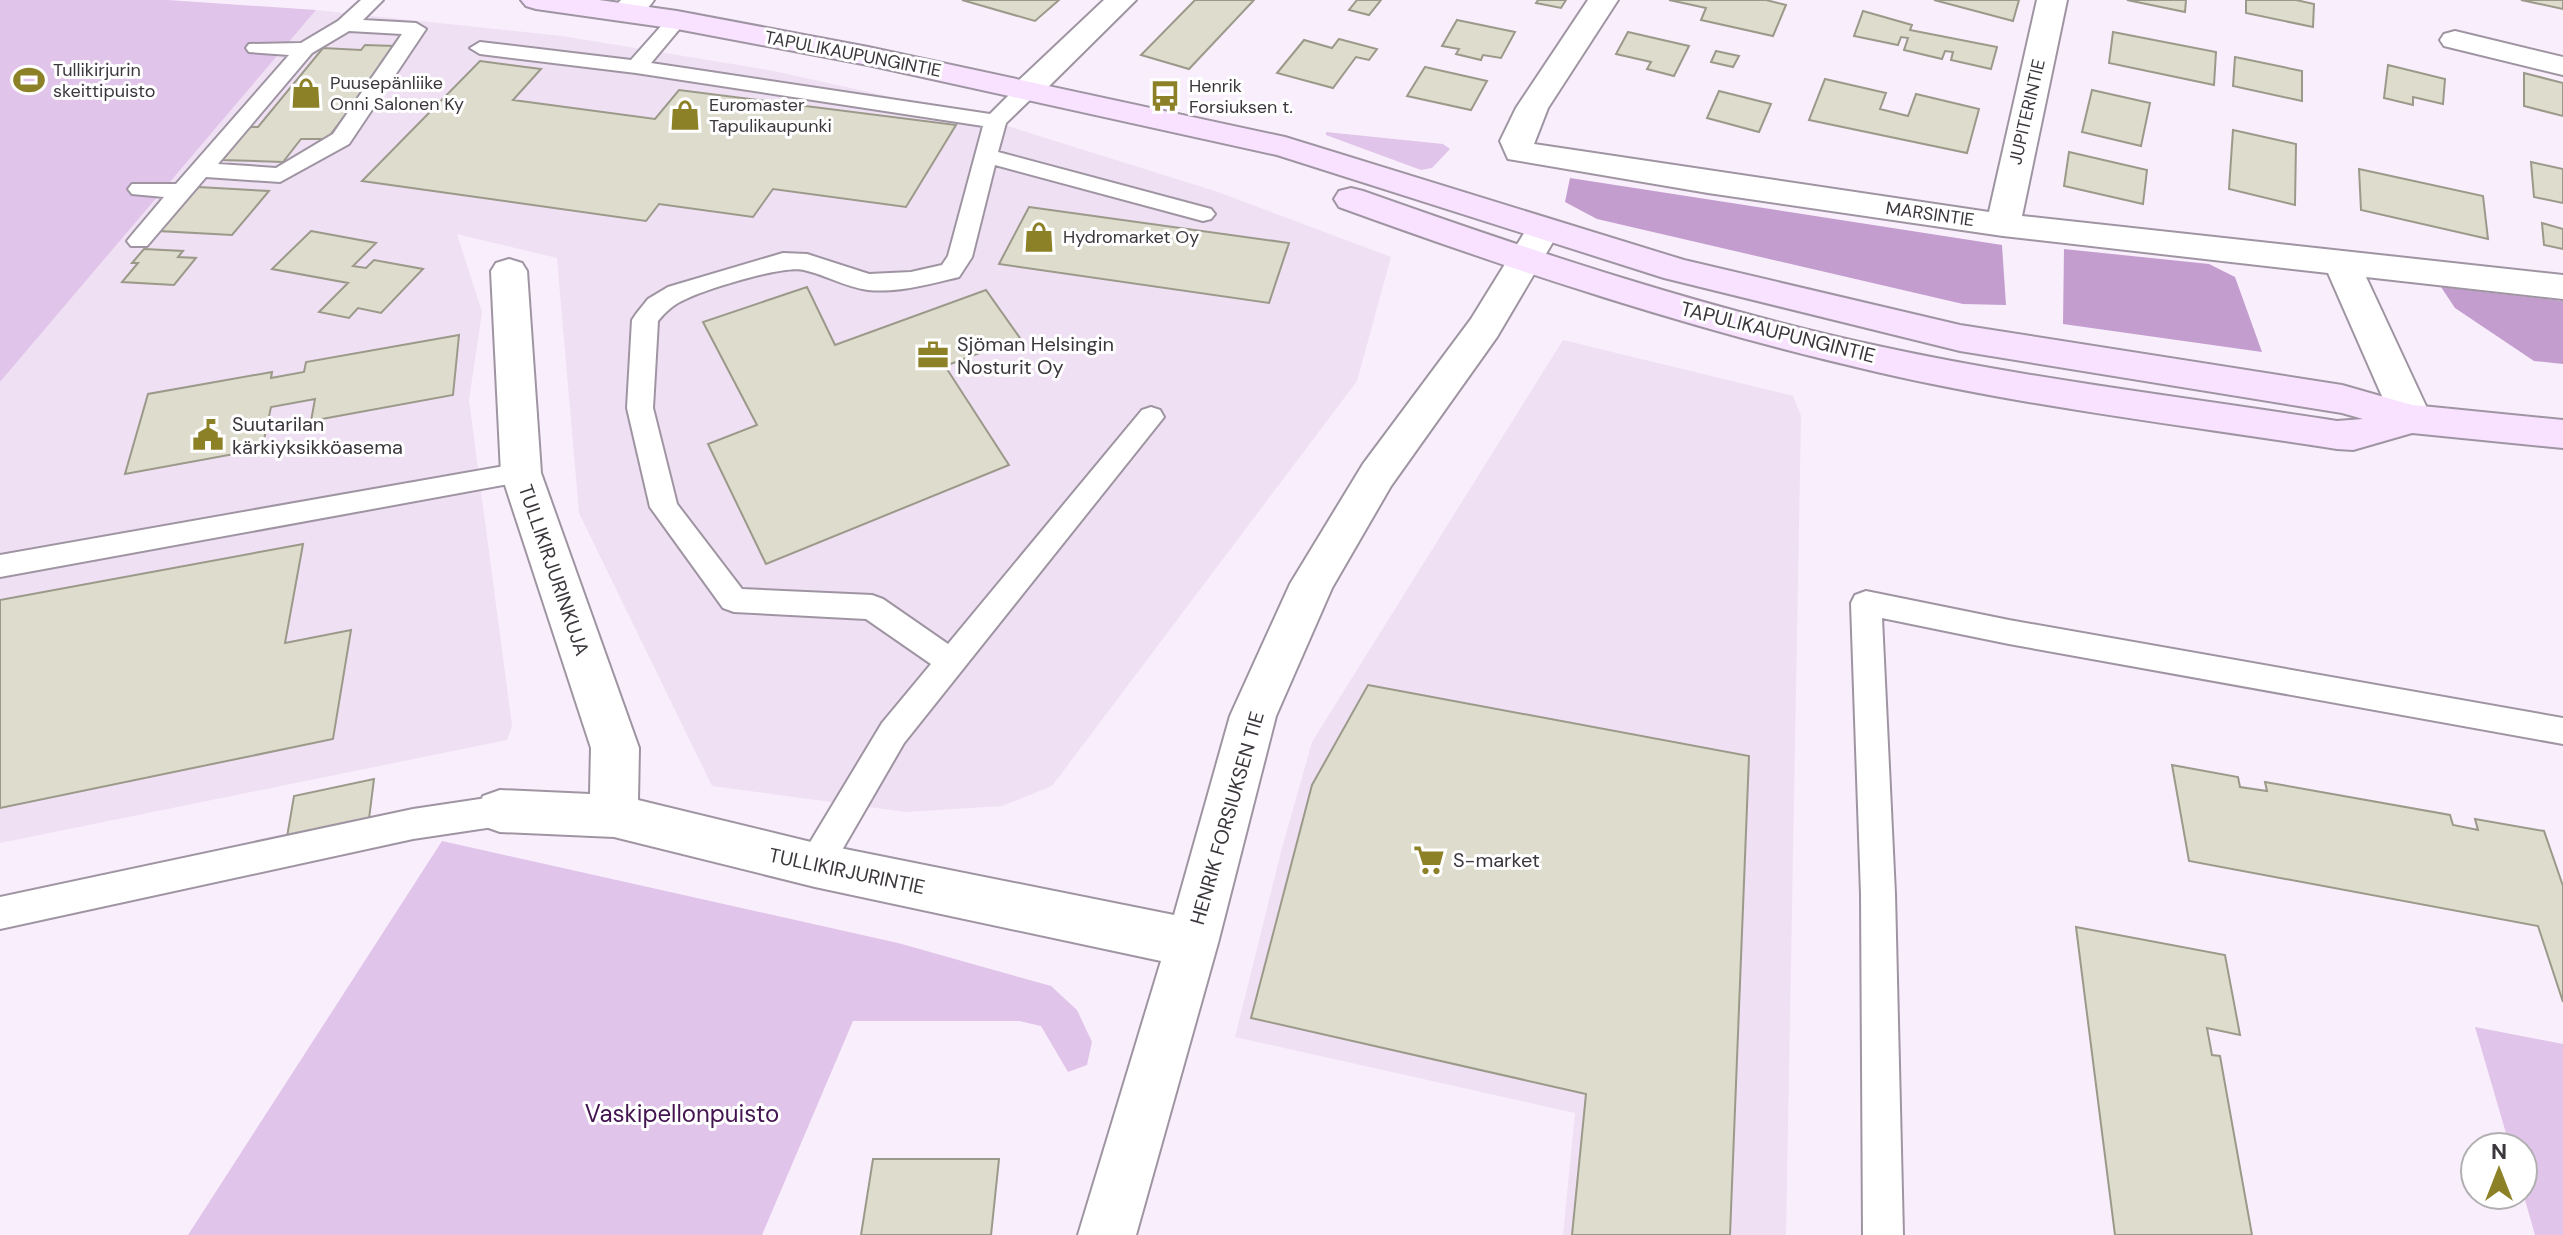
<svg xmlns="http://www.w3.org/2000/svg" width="2563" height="1235" font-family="'DM Sans',sans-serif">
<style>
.built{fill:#efe0f3}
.green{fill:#e1c4ea}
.forest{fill:#c39dce}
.building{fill:#dedccc;stroke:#9b998a;stroke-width:2}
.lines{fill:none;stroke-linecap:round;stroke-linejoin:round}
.service-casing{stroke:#9f95a2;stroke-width:4}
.minor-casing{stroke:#9f95a2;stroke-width:4}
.secondary-casing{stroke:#9f95a2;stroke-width:4}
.service{fill:#fff;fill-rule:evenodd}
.minor{fill:#fff;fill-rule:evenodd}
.secondary{fill:#f8e2ff;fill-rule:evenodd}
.labels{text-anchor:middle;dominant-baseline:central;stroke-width:6;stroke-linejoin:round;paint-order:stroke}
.far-street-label{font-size:18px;fill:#3b373c;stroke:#fff}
.far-poi-label{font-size:18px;fill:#3b373c;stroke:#fff;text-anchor:start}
.street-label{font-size:20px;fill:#3b373c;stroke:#fff}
.poi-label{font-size:20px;fill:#3b373c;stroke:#fff;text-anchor:start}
.near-park-label{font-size:24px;fill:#431450;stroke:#fff}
</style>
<rect width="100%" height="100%" fill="#f9eefc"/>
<path class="built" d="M316 10 562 36 769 70 969 114 1218 192 1391 257 1357 381 1052 786 1002 806 906 812 712 786 579 513 557 258 457 234 482 312 469 400 512 726 507 740 0 843V382Z
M1563 340 1793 396 1801 416 1786 1235H1563L1575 1113 1235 1037 1282 848 1312 742Z"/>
<path class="green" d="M0 0H168L316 10 0 382Z
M1326 132 1443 144 1450 149 1432 168 1421 170 1326 135Z
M442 841 898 943 1051 986 1077 1010 1092 1042 1087 1065 1068 1072 1041 1026 1019 1021H853L762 1235H188Z
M2475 1027 2563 1044V1235H2535L2523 1193V1147H2510Z"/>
<path class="forest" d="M1570 178 2002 245 2006 305 1963 304 1597 219 1565 202Z
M2064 249 2209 264 2235 277 2262 352 2063 324Z
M2441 287 2563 301V364L2534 361 2455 308Z"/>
<path class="building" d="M962 0H1059L1035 21Z
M1195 0H1254L1189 69 1141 55Z
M1357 0H1381L1369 15 1349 10Z
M1538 0H1566L1561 8 1536 3Z
M1669 0H1766L1786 5 1773 36 1701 20 1706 8Z
M1934 0H2019L2013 21Z
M2127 0H2186L2185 12Z
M2246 0H2296L2314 4 2313 27 2246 13Z
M2521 0H2563V9Z
M1863 11 1912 25 1910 30 1997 47 1991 69 1951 60 1953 52 1945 51 1942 59 1904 50 1908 38 1901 37 1898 45 1854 36Z
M1457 20 1515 32 1501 58 1483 55 1481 60 1456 54 1459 49 1442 46Z
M1628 32 1689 46 1674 76 1647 69 1651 62 1616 54Z
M2113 32 2216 52 2214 85 2109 63Z
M1339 39 1377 49 1369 60 1356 57 1333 88 1277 73 1304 40 1332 48Z
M365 45 395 46V50L327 139H301L283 162 222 160 249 127H258L323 48 361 50Z
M1716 51 1739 56 1733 67 1711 62Z
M2235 57 2302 71V101L2233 86Z
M480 61 541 69 513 100 655 119 679 90 956 125 906 207 773 189 753 217 659 204 646 221 362 181Z
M2388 65 2445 79 2443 104 2413 97V105L2384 98Z
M1425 67 1487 81 1471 110 1407 96Z
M2524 73 2563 83V116L2524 106Z
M1825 79 1886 93 1880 109 1908 116 1916 94 1979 109 1967 153 1809 120Z
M2092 90 2150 103 2141 146 2082 132Z
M1719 91 1771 104 1759 132 1707 118Z
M2233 130 2296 144 2295 205 2229 189Z
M2069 152 2147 170 2143 204 2064 186Z
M2531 162 2563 169V203L2534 197Z
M2359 169 2483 196 2488 239 2361 210Z
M198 187 269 191 232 235 159 231Z
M1029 207 1289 243 1269 303 999 264Z
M2542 223 2563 229V249L2544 245Z
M311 231 376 243 353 266 366 268 374 260 423 269 381 313 358 308 349 318 319 312 348 283 272 269Z
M144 249 183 251 178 257 196 258 174 285 122 282 138 263H132Z
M807 287 835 345 986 290 1020 338 945 366 1009 465 766 564 708 444 757 425 703 322Z
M459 335 453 395 311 421 315 399 271 407 262 449 125 474 148 394 272 372 271 378 304 372 306 362Z
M303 544 285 643 351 630 333 739 0 808V600Z
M1368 685 1749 756 1730 1235H1572L1586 1094 1251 1018 1312 785Z
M2172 765 2238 777 2240 787 2267 791 2265 782 2450 815 2453 825 2478 830 2475 819 2544 831 2563 886V1002L2538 926 2189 861Z
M374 779 369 819 287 837 294 796Z
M2076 927 2225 955 2240 1035 2207 1028 2212 1055 2220 1056 2252 1235H2115Z
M873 1159H999L991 1235H861Z"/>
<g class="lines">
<defs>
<path id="service" d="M361 0H383L363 20 416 23 426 29 349 144 280 182 206 177 147 246H131L127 241 131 236 164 197 132 194 128 189 132 184H176L289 55 249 52 246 48 249 44 301 43 338 21ZM349 31 402 34 333 134 276 168 218 164 312 53Z
M677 14 687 20 651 63 990 114 1018 86H1034L1037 91 1034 96 1006 123 998 152 1211 209 1215 214 1211 219 1203 221 995 165 972 257 959 277C930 284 898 293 868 290 845 287 826 275 804 270 783 265 707 289 686 299 674 304 665 312 658 321L653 408 677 504 742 589 872 595 883 599 948 644 1142 410 1151 407 1160 410 1164 417 904 743 827 876 815 880 803 876 798 865 803 854 882 723 931 664 866 619 734 612 723 608 650 507 627 408 632 320 636 314 648 299 668 287 783 253 807 254 869 274 911 272 942 265 948 256 983 126 636 73 480 54 470 48 480 42 631 60 670 16Z
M521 463 531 466 535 473 531 480 0 577V555Z
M1866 591 2009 620 2563 718V744L2009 644 1882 618 1895 894 1903 1235H1863L1861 894 1851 603 1855 595Z
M500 796 512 801 517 811 512 821 500 826 413 839 0 929V897L413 809Z"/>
<path id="minor" d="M621 0H654C644 15 631 23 613 18L609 12Z
M1104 0H1136L1037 98 1026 101 1015 98 1010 91 1015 84Z
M1588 0H1618L1548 108 1534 144 1989 212 2037 0H2067L2022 216 2563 275V299L2366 277 2432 419 2426 429 2412 433 2398 429 2392 419 2328 273 2003 236 1708 193 1508 159 1500 141 1516 108Z
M2455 31 2563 57V75L2444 46 2440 40 2444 34Z
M1543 219 1555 222 1560 230 1497 337 1391 486 1332 588 1276 716 1218 943 1136 1235H1078L1161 961 815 887 614 837 500 832 483 826 476 811 483 796 500 790 590 794 591 748 501 473 491 271 496 263 509 259 522 263 527 271 541 473 639 748 638 800 815 843 1174 915 1230 716 1290 584 1363 464 1471 319 1531 222Z"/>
<path id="secondary" d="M521 0H599L677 11 868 47 1285 137 1684 260 1960 325 2342 385 2412 405 2563 420V448L2412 433 2353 450 2337 449C2183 425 2029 407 1877 372 1694 330 1515 271 1339 207L1334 199 1339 191 1351 188 1363 191C1532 251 1703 308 1878 346 2029 379 2184 397 2337 421L2363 419 2342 413 1960 351 1664 278 1277 155 868 65 677 29 536 9 526 6Z"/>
</defs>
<use href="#service" class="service-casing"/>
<use href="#minor" class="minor-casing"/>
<use href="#secondary" class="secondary-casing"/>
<use href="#service" class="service"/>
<use href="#minor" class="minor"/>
<use href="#secondary" class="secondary"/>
</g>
<defs>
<symbol id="stadium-bare" viewBox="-9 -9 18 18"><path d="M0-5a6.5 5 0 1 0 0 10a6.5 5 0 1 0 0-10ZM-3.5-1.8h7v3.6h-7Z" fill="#8d8128" stroke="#fff" stroke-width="2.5" paint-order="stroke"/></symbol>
<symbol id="shop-bare" viewBox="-9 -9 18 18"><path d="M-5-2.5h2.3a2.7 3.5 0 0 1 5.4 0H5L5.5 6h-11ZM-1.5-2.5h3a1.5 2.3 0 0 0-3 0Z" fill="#8d8128" stroke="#fff" stroke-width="2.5" paint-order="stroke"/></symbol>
<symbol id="bus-bare" viewBox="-9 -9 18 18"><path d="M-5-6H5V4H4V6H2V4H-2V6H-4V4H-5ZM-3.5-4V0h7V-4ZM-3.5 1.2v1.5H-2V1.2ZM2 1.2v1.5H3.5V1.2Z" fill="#8d8128" stroke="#fff" stroke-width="2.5" paint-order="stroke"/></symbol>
<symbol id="office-bare" viewBox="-9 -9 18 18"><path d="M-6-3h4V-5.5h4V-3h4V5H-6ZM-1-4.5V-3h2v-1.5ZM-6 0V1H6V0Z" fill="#8d8128" stroke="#fff" stroke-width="2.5" paint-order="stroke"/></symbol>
<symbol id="civic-bare" viewBox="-9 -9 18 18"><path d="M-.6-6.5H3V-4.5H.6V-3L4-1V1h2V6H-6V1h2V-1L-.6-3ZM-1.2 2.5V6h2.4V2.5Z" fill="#8d8128" stroke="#fff" stroke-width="2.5" paint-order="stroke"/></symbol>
<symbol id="supermarket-bare" viewBox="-9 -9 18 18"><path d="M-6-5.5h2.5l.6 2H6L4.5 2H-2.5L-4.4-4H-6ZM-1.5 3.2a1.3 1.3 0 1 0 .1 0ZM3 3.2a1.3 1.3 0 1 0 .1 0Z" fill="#8d8128" stroke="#fff" stroke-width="2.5" paint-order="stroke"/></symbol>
</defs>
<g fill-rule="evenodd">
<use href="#stadium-bare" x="7" y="58" width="44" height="44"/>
<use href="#shop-bare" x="284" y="71" width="44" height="44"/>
<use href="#bus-bare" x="1143" y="74" width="44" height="44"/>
<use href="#shop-bare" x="663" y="93" width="44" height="44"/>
<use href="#shop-bare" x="1017" y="215" width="44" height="44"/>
<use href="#office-bare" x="911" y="333" width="44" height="44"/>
<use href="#civic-bare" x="186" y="413" width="44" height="44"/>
<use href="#supermarket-bare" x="1407" y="838" width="44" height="44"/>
</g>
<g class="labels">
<g class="far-street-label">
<text transform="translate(853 54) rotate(11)">TAPULIKAUPUNGINTIE</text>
<text transform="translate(2027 112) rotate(-77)">JUPITERINTIE</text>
<text transform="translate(1930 214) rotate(8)">MARSINTIE</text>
</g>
<g class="far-poi-label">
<text x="53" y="70">Tullikirjurin<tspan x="53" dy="21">skeittipuisto</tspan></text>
<text x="330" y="83">Puusepänliike<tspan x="330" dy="21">Onni Salonen Ky</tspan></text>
<text x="1189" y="86">Henrik<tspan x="1189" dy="21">Forsiuksen t.</tspan></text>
<text x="709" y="105">Euromaster<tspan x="709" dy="21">Tapulikaupunki</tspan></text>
<text x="1063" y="237">Hydromarket Oy</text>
</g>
<g class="street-label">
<text transform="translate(1778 332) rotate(14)">TAPULIKAUPUNGINTIE</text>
<text transform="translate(554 570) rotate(71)">TULLIKIRJURINKUJA</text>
<text transform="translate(1227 818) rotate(-74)">HENRIK FORSIUKSEN TIE</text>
<text transform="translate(847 871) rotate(12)">TULLIKIRJURINTIE</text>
</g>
<g class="poi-label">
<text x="957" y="344">Sjöman Helsingin<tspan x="957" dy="23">Nosturit Oy</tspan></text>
<text x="232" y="424">Suutarilan<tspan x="232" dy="23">kärkiyksikköasema</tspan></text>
<text x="1453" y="860">S-market</text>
</g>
<g class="near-park-label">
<text x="682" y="1113">Vaskipellonpuisto</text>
</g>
</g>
<g transform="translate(2499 1171)"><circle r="38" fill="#ffffff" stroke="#b1afb1" stroke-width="2"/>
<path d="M0-6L14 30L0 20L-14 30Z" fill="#8d8128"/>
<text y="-12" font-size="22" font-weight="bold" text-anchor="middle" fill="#3b373c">N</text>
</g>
</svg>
